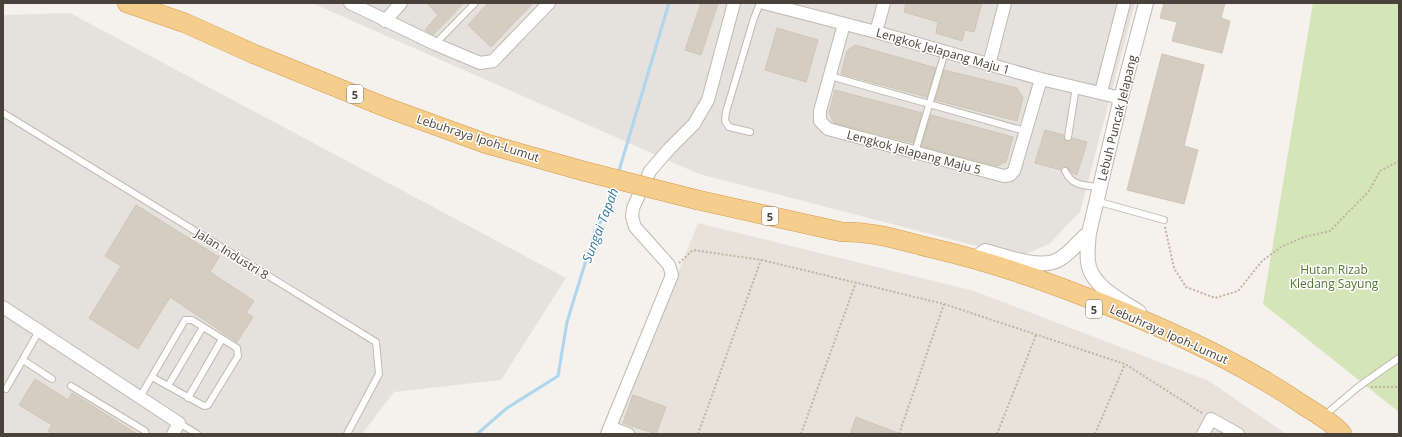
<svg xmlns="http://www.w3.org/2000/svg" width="1402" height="437" font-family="'Open Sans',sans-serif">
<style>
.residential{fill:#e8e3da}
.industrial{fill:#e5e1dd}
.green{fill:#d4e5b8}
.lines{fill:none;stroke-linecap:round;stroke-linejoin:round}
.stream{stroke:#aed6ec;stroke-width:3}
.building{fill:#d6cdc2;stroke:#d0c4b6}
.service-casing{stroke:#c0b9af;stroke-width:8}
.minor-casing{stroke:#c0b9af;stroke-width:14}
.tertiary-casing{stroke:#c0b9af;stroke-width:16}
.trunk-casing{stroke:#d29748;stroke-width:20}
.path{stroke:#c0b3a1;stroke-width:2;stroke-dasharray:2 2;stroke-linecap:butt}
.service{stroke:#fff;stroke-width:6}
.minor{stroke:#fff;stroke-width:12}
.tertiary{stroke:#fff;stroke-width:14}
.trunk{stroke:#f5ce8e;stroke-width:19}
.trunk-bridge-casing{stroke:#d29748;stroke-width:20;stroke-linecap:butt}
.trunk-bridge{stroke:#f5ce8e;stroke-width:19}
.labels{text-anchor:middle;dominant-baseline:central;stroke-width:3;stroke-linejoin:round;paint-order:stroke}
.shield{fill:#fff;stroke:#807b75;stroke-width:1}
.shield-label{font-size:11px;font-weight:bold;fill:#49423a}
.street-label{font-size:12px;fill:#49423a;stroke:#fff}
.park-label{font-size:12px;fill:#507730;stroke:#fff}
.water-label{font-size:13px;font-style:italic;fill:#36789e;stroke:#fff}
</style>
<rect width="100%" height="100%" fill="#f5f1ec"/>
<path class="residential" d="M698 223 974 291 1209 381 1286 434H614Z"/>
<path class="industrial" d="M312 3H1135L1080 212 1049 244 1019 257 699 174Z
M70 13 566 278 501 380 394 392 362 434H3V15Z"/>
<path class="green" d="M1313 3H1399V412L1263 304Z"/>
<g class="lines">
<path class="stream" d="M618 174 669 3
M477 434 507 408 558 376 567 322 595 231 607 211 615 185"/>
</g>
<path class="building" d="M427 3H464L433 35 425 30 438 15Z
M488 3H533L491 47 468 25Z
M701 3H718L701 55 685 50Z
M906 3H982L974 32 965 30 962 41 936 33 938 22 904 12Z
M1164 3 1184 5V3H1225L1221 18 1230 21 1222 53 1172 41 1177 22 1160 18Z
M777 28 818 40 806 82 765 70Z
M855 45 936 68 927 97 841 74 847 51Z
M1162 54 1204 65 1184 146 1198 150 1184 204 1127 190Z
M944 70 1017 88 1023 98 1017 121 935 100Z
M835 90 922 113 913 143 834 123 829 113Z
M931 115 1013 137 1006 162 997 166 921 146Z
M1045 130 1064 135V139L1067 141 1072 138 1087 142 1077 175 1072 173 1067 167H1063L1061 170 1035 163Z
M136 205 219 257 210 272 254 301 246 313 253 317 237 342 170 297 138 349 89 318 121 266 105 256Z
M35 379 68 400 72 393 137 434H53L48 431 52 425 19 405Z
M633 395 666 407 656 434 623 423Z
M856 417 898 433V434H850Z"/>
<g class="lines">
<defs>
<path id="service" d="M435 44 475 3
M830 76 1025 131
M3 113 376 342 379 374 347 434
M750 132 729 127 725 121 726 112 754 18 760 3
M1068 137 1076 87
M915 152 945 52
M1065 171C1073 187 1084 185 1100 187
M1096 201 1164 220
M23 360 52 379
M71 386 145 431 146 434
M168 386 203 327
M6 389 39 331
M140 397 185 320H192L237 348 238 356 208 405 204 406 152 377
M188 398 222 339
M1325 415 1358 387 1399 358
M179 423 197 434"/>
<path id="minor" d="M350 3 435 44 480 63 493 61 549 3
M764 3 876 32 1041 79 1121 98
M385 21 401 3
M844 24 820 111V121L828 129 1004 176 1010 175 1014 171 1041 79
M876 32 884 3
M989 65 1005 3
M1101 92 1124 3
M3 307 179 423 173 434
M610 427 628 434
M607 434 672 275 669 265 635 227 632 217 633 208 650 171 670 148 694 124 708 100 734 3
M1203 434 1211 419 1238 434"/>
<path id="tertiary" d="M975 259 985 251C1004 256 1040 270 1058 260 1070 254 1078 241 1089 233
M1139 312C1122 301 1095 288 1089 267 1086 256 1088 244 1089 233L1121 98 1146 3"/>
<path id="trunk" d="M127 3 185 23 254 54 385 107 487 144 587 172
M698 200 842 232C873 231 902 241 931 248 997 263 1059 286 1121 311 1184 337 1246 366 1303 405 1314 412 1335 424 1342 434"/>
</defs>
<use href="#service" class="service-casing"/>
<use href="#minor" class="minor-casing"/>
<use href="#tertiary" class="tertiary-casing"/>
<use href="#trunk" class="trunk-casing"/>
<path class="path" d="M1165 227 1174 268 1186 287 1215 298 1238 291 1262 261 1281 247 1304 237 1330 231 1369 191 1380 171 1399 161
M679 263 693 250 762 260 944 304 1125 364 1202 413
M1371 387H1399
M698 434 761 260
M801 434 856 282
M899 434 944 304
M997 434 1036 335
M1095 434 1125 364"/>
<use href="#service" class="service"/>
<use href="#minor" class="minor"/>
<use href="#tertiary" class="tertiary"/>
<use href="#trunk" class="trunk"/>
<defs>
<path id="trunk-bridge" d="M587 172 698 200"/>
</defs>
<use href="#trunk-bridge" class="trunk-bridge-casing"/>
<use href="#trunk-bridge" class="trunk-bridge"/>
</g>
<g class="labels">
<g class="shield">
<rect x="347" y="85" width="16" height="18" rx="3"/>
<rect x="762" y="207" width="16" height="18" rx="3"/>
<rect x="1086" y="300" width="16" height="18" rx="3"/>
</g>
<g class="shield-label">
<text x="355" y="94">5</text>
<text x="770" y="216">5</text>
<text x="1094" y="309">5</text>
</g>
<g class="street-label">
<text transform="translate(943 51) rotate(16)">Lengkok Jelapang Maju 1</text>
<text transform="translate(1117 118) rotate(-76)">Lebuh Puncak Jelapang</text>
<text transform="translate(478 138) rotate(18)">Lebuhraya Ipoh-Lumut</text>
<text transform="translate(914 152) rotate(15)">Lengkok Jelapang Maju 5</text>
<text transform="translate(232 254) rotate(32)">Jalan Industri 8</text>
<text transform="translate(1169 334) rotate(24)">Lebuhraya Ipoh-Lumut</text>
</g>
<g class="park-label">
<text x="1334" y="269">Hutan Rizab<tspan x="1334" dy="14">Kledang Sayung</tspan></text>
</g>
<g class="water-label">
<text transform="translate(600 225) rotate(-69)">Sungai Tapah</text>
</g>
</g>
<rect width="1402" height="437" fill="none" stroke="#49423a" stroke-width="8"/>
</svg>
